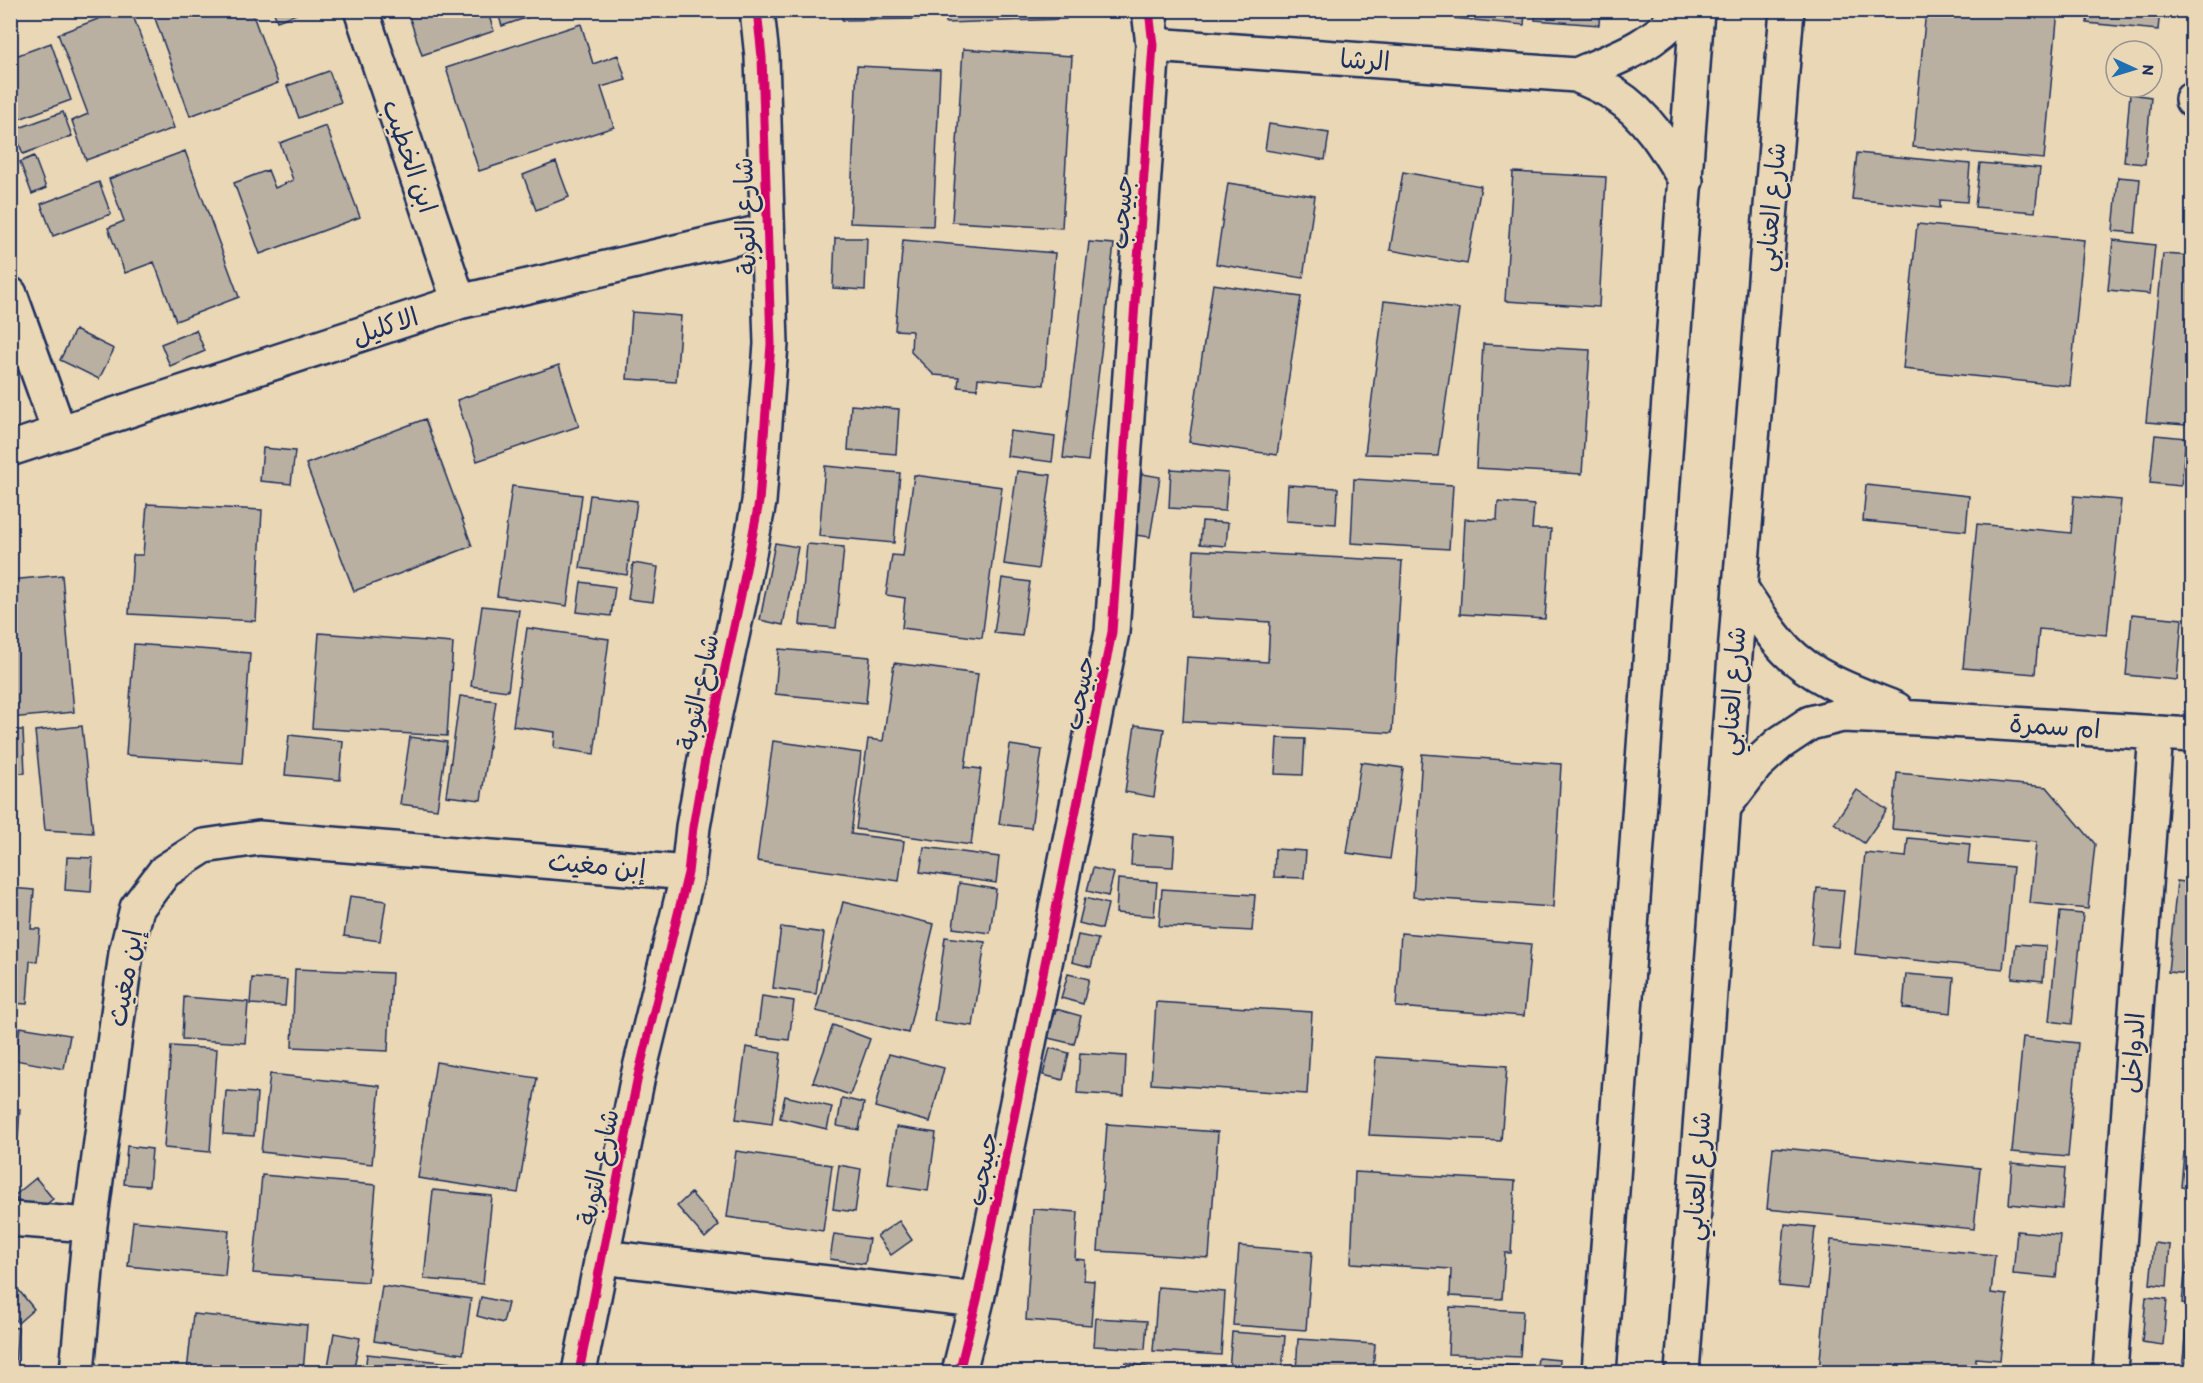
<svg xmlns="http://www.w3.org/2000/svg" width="2203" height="1383" font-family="Itim,'Playpen Sans Arabic',sans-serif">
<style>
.building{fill:#bab0a1;stroke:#1b2f5e;stroke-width:1.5}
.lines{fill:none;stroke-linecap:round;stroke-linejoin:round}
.street-casing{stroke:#1b2f5e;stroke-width:38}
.secondary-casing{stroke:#1b2f5e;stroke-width:38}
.street{stroke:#ead7b5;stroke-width:33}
.secondary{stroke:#ead7b5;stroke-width:33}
.cycleway-casing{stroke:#ead7b5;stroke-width:13}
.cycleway{stroke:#d6006c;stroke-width:9}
.labels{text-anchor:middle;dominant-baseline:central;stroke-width:4.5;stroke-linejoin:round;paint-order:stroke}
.street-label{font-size:26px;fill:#1b2f5e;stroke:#ead7b5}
</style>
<rect width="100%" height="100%" fill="#ead7b5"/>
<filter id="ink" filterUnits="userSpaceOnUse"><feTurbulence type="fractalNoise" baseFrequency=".0167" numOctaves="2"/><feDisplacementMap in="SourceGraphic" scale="12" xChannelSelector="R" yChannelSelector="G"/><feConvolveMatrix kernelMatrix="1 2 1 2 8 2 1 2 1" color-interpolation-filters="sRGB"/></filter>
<g filter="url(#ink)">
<path class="building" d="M122 10H131L174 128 86 160 72 121 88 114 58 34Z
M152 10H251L278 83 190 116Z
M273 10H307L277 21Z
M407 10H487L494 31 422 55Z
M497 10H549L502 26Z
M842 10H927V19L842 20Z
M946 10H1066V19L946 23Z
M1422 10H1525L1524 25 1421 15Z
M1536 10H1600L1599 25 1535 20Z
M1926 10H2058L2044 159 1913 147Z
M2088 10H2160L2158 30 2087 23Z
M581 24 593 64 618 55 626 80 601 87 614 127 479 171 446 68Z
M51 43 71 100 11 122 10 58Z
M963 49 1072 56 1062 228 952 222Z
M857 66 940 70 933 226 850 223Z
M329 71 341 102 299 118 287 86Z
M2130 94 2151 97 2145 164 2124 162Z
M63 112 72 136 23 154 14 130Z
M1269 124 1329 133 1325 160 1265 150Z
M326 126 360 217 260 254 234 183 268 170 275 188 293 180 280 143Z
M185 151 239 297 176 321 154 262 125 273 108 228 124 221 109 179Z
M1857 153 1970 164 1967 202 1940 200V208L1852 199Z
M34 156 46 188 32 194 20 162Z
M556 162 569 197 536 210 523 175Z
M1980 163 2040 168 2035 212 1975 207Z
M1403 172 1481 186 1467 264 1390 250Z
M1513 172 1606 177 1599 307 1505 301Z
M2118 177 2140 179 2135 233 2113 231Z
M99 182 111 214 53 236 41 204Z
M1228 183 1315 196 1303 278 1216 264Z
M1917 224 2084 240 2070 386 1903 369Z
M835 238H867L865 290 833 288Z
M903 240 1055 253 1044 385 978 378 977 389 958 387 959 377 934 375 911 352 912 331 895 330Z
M2113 240 2155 245 2150 294 2108 290Z
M1089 242 1114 244 1088 461 1063 458Z
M2163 254 2192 256V363L2186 425 2146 422Z
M1213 284 1301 297 1277 455 1189 442Z
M1384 301 1459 309 1438 456 1365 454Z
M632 312 681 316 676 382 627 379Z
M75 330 114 349 99 379 60 360Z
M196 330 205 351 170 366 161 344Z
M1483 344 1590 350 1582 474 1476 468Z
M559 365 579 426 477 461 457 400Z
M851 405 899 409 896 454 848 450Z
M425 419 472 546 354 591 306 464Z
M1010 431 1055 437 1052 462 1007 456Z
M2155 435 2186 438 2181 486 2150 483Z
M263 448 295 451 291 484 260 481Z
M825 466 900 473 894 543 819 536Z
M1171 469 1228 473 1225 511 1169 508Z
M1017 471 1051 475 1038 569 1004 564Z
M1137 473 1160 477 1150 537 1128 534Z
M914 475 1002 487 982 638 902 628 905 598 886 595 892 555 903 556Z
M1354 479 1453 485 1449 549 1351 543Z
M1288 485 1338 488 1336 524 1286 521Z
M1866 485 1969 496 1966 531 1863 521Z
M512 486 582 495 567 606 497 596Z
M590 495 637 501 627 575 580 568Z
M2074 496 2121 500 2107 635 2039 629 2035 674 1963 668 1977 524 2071 533Z
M1498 502 1534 505 1532 529H1551L1545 619 1460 614 1465 519 1497 520Z
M147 504 262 510 256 621 129 614 133 555H143Z
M1202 521 1228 523 1226 546 1200 544Z
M775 543 798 547 783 625 760 620Z
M807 544 844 547 836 628 800 625Z
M1194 550 1402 561 1392 733 1183 721 1187 657 1268 662 1270 622 1190 617Z
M633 563 658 567 653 602 628 599Z
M62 575 74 712 10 718V580Z
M1002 578 1030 582 1022 636 994 633Z
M581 582 615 587 611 616 577 612Z
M482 606 519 610 508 691 471 686Z
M2132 614 2182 619 2177 680 2126 675Z
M527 628 609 639 594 754 554 748 555 732 513 726Z
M319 633 453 643 447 736 312 728Z
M134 644 250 653 242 763 126 755Z
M779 649 870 657 866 703 775 694Z
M894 663 978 674 965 767 981 769 971 845 856 829 868 739 883 741Z
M460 696 496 701 481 800 446 796Z
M1135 725 1164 729 1154 797 1125 792Z
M82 726 93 833 45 830 35 731Z
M10 730H23L25 773 10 774Z
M289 735 343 741 340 780 285 775Z
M410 737 447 742 437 809 400 804Z
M1277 738 1305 739 1303 775 1275 774Z
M773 741 861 753 851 834 904 841 899 881 757 861Z
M1010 745 1042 750 1031 828 999 824Z
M1422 754 1561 764 1553 907 1413 897Z
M1361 762 1403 768 1390 859 1347 853Z
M1897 773 2047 787 2095 844 2088 909 2030 903 2036 842 1892 829Z
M1857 790 1887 810 1864 843 1834 823Z
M1133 834 1175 837 1173 867 1131 865Z
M1908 838 1970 844 1968 863 2013 867 2003 969 1855 954 1865 853 1906 857Z
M924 847 999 857 996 883 920 872Z
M1275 849 1306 851 1304 878 1274 877Z
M67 857 93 858 91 892 65 890Z
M1093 868 1114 873 1108 896 1087 891Z
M1118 879 1157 882 1154 916 1116 913Z
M2177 881 2192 883V974L2168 972Z
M959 883 996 889 990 933 953 928Z
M10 888 34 890 31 929H40L37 962 30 961 27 1004 10 1003Z
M1817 888 1844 890 1838 947 1811 945Z
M1162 889 1255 895 1252 931 1159 926Z
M350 896 386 901 380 941 344 936Z
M1085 898 1108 904 1102 929 1079 923Z
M843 902 934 924 908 1033 816 1011Z
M2060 912 2083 914 2072 1024 2049 1021Z
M781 927 824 933 816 994 773 988Z
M1401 933 1531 944 1524 1016 1396 1007Z
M1078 935 1098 939 1091 967 1072 962Z
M945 937 985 942 973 1026 934 1021Z
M2016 944 2046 946 2043 981 2012 978Z
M295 969 392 973 388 1051 292 1047Z
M1068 974 1089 979 1083 1004 1061 998Z
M1906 974 1954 978 1951 1013 1903 1008Z
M252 978 287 980 285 1006 250 1004Z
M762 996 794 1001 789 1040 757 1036Z
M184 997 248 1002 245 1043 182 1039Z
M1156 1002 1312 1012 1307 1094 1151 1084Z
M1056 1009 1081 1016 1074 1044 1048 1038Z
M833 1025 870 1039 850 1095 813 1082Z
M20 1027 70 1035 64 1069 15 1060Z
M2023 1037 2078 1043 2068 1157 2012 1152Z
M171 1046 217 1049 210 1152 164 1148Z
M746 1047 781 1053 772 1124 736 1119Z
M1050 1048 1069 1053 1063 1080 1043 1075Z
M1080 1053 1126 1056 1124 1096 1077 1093Z
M889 1054 944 1068 930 1122 875 1107Z
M1376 1057 1507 1066 1501 1141 1369 1135Z
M436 1062 537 1078 518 1193 418 1178Z
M10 1068H15L12 1109H20L18 1137H10Z
M270 1074 380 1086 372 1164 261 1152Z
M226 1091 257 1093 254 1136 223 1134Z
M785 1096 832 1107 827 1129 780 1118Z
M842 1098 864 1103 859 1130 837 1126Z
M1107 1124 1218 1132 1209 1258 1098 1251Z
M896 1127 936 1133 928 1191 888 1185Z
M127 1146 152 1149 149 1186 124 1184Z
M1773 1147 1980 1168 1974 1229 1767 1209Z
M736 1151 832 1165 823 1231 727 1217Z
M2184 1152 2192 1153V1189L2181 1187Z
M2012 1163 2065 1168 2062 1209 2009 1204Z
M839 1165 861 1169 855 1212 833 1209Z
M1355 1172 1515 1181 1511 1253H1505L1502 1299 1450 1296 1451 1269 1351 1263Z
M262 1175 376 1185 368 1282 253 1273Z
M36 1178 53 1199 31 1217 14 1196Z
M433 1190 492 1196 483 1284 424 1279Z
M691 1193 719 1225 705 1238 677 1206Z
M1033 1209 1078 1212 1075 1259 1085 1260 1084 1280 1094 1281 1091 1325 1026 1320Z
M133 1221 229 1230 225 1276 128 1266Z
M899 1221 912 1240 891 1255 877 1236Z
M1785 1224 1815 1227 1809 1289 1779 1286Z
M2017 1231 2060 1235 2056 1278 2013 1274Z
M2190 1232H2192V1271L2187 1270Z
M834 1234 869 1239 865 1264 830 1259Z
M1831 1240 1995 1255 1991 1293 2007 1295 2000 1360 1976 1358 1975 1372 1819 1371Z
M2154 1243 2170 1245 2167 1286 2150 1284Z
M1239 1246 1312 1252 1306 1330 1233 1325Z
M2185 1274 2192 1275V1304L2182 1303Z
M12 1282 34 1309 18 1323 10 1313Z
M382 1286 471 1299 463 1354 374 1341Z
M1158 1287 1225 1292 1221 1355 1153 1351Z
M481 1297 508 1303 503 1323 477 1316Z
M2146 1297 2167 1299 2163 1345 2142 1342Z
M1450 1307 1523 1311 1520 1357 1448 1354Z
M193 1314 307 1325 303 1372H187Z
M2187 1314 2192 1315V1372H2182Z
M1096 1318 1147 1321 1145 1349 1094 1346Z
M10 1327 18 1328 15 1366 10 1365Z
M1232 1332 1285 1336 1282 1372H1229Z
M334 1333 360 1338 353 1372H327Z
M1298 1339 1375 1344 1373 1372H1296Z
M367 1354 460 1364 459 1372H365Z
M1538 1358 1560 1360 1559 1372H1536Z
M1125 1362 1169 1372H1122Z
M1468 1362 1526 1367V1372H1467Z"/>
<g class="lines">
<defs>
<path id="street" d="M361 10 459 302
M1153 45 1576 75C1589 81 1602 86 1614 94 1647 115 1666 147 1686 181
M1576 75C1622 56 1649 48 1684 10
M2192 99V100
M10 294 59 431
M10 449 459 302 766 231
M1740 587C1754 608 1768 631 1786 650 1815 680 1859 694 1896 709
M1724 807 1756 765 1780 743 1810 723 1842 715 1917 718 2192 735
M10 1219 90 1225
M601 1257 977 1300
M77 1372 90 1225 126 953 137 908 165 871 204 846 259 838 688 873
M959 1372 977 1300 1112 632 1153 45 1149 10
M2110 1372 2156 733"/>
<path id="secondary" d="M579 1372 638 1076 688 873 693 827 705 759 741 595 759 502 771 344 762 57 757 10
M1599 1372 1697 10
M1682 1372 1740 587 1787 10"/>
</defs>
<use href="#street" class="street-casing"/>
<use href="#secondary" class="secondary-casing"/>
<use href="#street" class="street"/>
<use href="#secondary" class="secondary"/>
<defs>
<path id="cycleway" d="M579 1372 638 1076 688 873 693 827 705 759 741 595 759 502 771 344 762 57 757 10
M959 1372 977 1300 1112 632 1153 45 1149 10"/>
</defs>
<use href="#cycleway" class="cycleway-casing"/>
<use href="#cycleway" class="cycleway"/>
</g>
</g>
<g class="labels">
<g class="street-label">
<text transform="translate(1365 60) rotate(4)">الرشا</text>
<text transform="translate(410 156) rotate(71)">ابن الخطيب</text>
<text transform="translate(1771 207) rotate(-85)">شارع العنابي</text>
<text transform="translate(1121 212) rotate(-86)">جبيجب</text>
<text transform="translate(745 216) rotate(-92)">شارع التوبة</text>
<text transform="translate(385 326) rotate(-18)">الاكليل</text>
<text transform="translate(1732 691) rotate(-86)">شارع العنابي</text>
<text transform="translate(698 692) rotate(-78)">شارع التوبة</text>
<text transform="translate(1079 693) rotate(-79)">جبيجب</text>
<text transform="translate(2055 726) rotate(4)">ام سمرة</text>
<text transform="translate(597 865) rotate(5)">إبن مغيث</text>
<text transform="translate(125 978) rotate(-80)">إبن مغيث</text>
<text transform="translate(2133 1053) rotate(-86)">الدواخل</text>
<text transform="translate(598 1167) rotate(-78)">شارع التوبة</text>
<text transform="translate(982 1169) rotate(-79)">جبيجب</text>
<text transform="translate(1697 1176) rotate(-86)">شارع العنابي</text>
</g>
</g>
<rect width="2203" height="1383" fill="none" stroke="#ead7b5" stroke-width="36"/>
<rect x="18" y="18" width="2167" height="1347" fill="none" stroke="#1b2f5e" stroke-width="2" filter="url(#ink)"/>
<g transform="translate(2134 69) rotate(94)"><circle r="28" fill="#ead7b5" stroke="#979492" stroke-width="1.5"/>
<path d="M0-4.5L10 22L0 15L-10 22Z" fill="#1f6fb2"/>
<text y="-9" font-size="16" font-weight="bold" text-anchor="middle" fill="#1b2f5e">N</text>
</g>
</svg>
